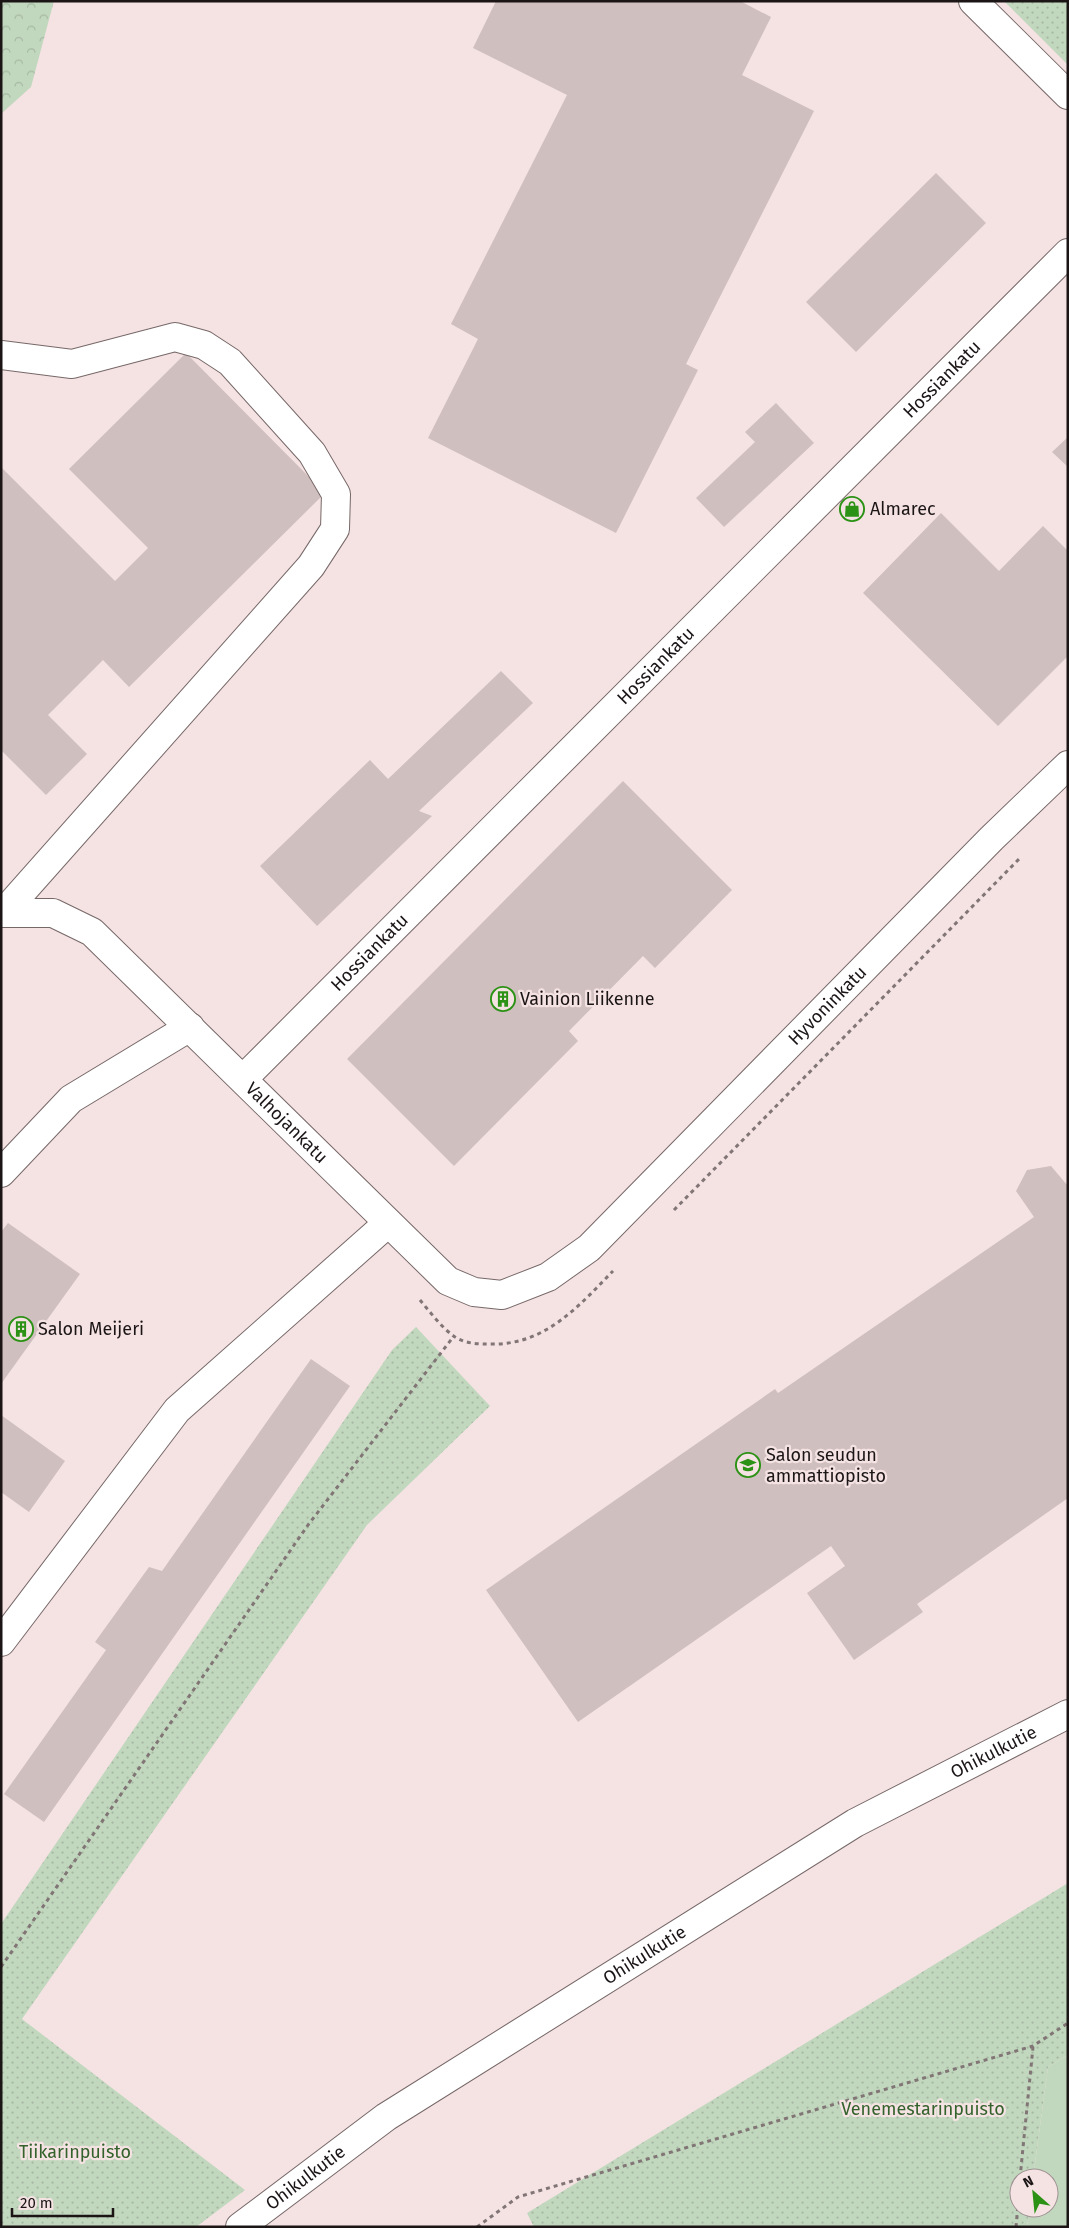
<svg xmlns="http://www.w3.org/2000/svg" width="1069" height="2228" font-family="'Fira Sans',sans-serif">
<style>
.green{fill:#c2d8be}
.forest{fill:url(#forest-crowns)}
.park{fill:url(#park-dots)}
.building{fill:#d0bfbf}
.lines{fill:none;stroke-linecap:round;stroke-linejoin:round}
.minor-casing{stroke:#776868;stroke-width:30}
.major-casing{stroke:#776868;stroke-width:30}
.path{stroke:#817576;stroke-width:3;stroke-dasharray:4 4;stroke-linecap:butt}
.minor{stroke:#fff;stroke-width:28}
.major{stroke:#fff;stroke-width:28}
.labels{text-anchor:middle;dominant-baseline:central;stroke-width:4.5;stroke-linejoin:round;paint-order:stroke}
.street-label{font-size:18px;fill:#1b1516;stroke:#f5e3e4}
.poi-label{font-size:18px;fill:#1b1516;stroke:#f5e3e4;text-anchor:start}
.park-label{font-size:18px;fill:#34622c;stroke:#f5e3e4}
</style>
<defs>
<pattern id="forest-crowns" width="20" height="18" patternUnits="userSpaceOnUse" patternTransform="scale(1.25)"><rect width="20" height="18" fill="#c2d8be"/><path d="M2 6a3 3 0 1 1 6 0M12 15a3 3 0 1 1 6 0" fill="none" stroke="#a6b8a3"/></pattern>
<pattern id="park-dots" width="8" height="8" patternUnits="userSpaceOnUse" patternTransform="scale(1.25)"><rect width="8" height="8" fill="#c2d8be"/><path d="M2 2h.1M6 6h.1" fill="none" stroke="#a6b8a3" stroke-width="1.8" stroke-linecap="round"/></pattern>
</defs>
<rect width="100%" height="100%" fill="#f5e3e4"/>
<path class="green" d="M1068 2055V2227H1027L1030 2208H1049V2178H1033L1048 2067Z"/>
<path class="forest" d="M1 1H54L31 87 1 114Z"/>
<path class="park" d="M1004 1H1068V65Z
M416 1327 490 1406 367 1525 22 2019 245 2190 196 2227H1V1924L392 1350Z
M1068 1883V2055L1048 2067 1033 2178H1019V2208H1030L1027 2227H534L527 2213Z"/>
<path class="building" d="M496 1H740L771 17 742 75 814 111 686 364 698 370 616 533 428 438 478 339 451 324 567 95 473 48Z
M936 173 986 223 856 352 806 302Z
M186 353 325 493 129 687 103 660 48 715 87 754 46 795 1 750V467L115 581 148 548 69 469Z
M776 403 814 443 724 527 696 498 755 442 745 432Z
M1068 437V467L1052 452Z
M941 513 999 571 1043 526 1068 551V656L998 726 863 593Z
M501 671 533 703 419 811 432 816 317 926 260 866 370 760 388 779Z
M623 781 732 890 655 968 643 956 569 1031 578 1041 454 1166 347 1059Z
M1051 1166 1068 1186V1498L917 1604 923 1612 854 1660 807 1593 845 1566 831 1546 578 1722 486 1590 775 1389 778 1393 1034 1217 1016 1191 1027 1170Z
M8 1223 80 1274 1 1384V1232Z
M311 1359 350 1386 44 1822 4 1794 106 1650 95 1642 149 1567 162 1571Z
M1 1415 65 1461 29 1512 1 1492Z"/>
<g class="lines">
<defs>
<g id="minor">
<path d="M973 1 1068 95"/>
<path d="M1 355 72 364 175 337 204 345 230 362 312 453 336 494 335 529 311 566 4 912"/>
<path id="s1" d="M1 913H53L92 932 448 1281 474 1292 502 1295 548 1277 589 1248 992 838 1068 765"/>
<path id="s2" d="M243 1079 1068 253"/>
<path d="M1 1173 71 1099 190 1027"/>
<path d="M1 1642 177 1410 388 1223"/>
</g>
<g id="major">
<path id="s3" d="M240 2227 386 2117 855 1823 1068 1714"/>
</g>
</defs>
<use href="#minor" class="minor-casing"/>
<use href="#major" class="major-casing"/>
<path class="path" d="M674 1210 1020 858
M420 1300C430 1312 442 1328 455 1337 466 1344 478 1344 492 1344 545 1345 579 1306 613 1271
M1 1967 308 1525 454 1336
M1020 2178 1033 2047
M477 2227 518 2197 1033 2046 1068 2023
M1016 2227 1019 2193"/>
<use href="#minor" class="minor"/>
<use href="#major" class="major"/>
</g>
<defs>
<symbol id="shop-ring" viewBox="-11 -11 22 22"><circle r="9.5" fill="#f5e3e4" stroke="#2c9215" stroke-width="1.5"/><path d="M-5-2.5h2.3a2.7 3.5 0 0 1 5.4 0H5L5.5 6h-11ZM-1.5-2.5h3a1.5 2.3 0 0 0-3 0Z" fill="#2c9215"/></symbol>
<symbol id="building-ring" viewBox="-11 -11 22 22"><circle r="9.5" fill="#f5e3e4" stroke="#2c9215" stroke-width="1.5"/><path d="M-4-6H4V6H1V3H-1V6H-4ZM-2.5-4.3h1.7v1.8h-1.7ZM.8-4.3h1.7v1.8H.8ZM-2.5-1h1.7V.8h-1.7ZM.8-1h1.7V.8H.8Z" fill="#2c9215"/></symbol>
<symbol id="school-ring" viewBox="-11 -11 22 22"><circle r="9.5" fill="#f5e3e4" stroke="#2c9215" stroke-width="1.5"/><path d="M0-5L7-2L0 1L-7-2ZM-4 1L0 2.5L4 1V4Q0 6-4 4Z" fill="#2c9215"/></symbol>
</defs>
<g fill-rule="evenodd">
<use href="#shop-ring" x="838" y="495" width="28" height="28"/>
<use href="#building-ring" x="489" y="985" width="28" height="28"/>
<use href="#building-ring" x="7" y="1315" width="28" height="28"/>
<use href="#school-ring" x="734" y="1451" width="28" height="28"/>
</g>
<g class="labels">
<g class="street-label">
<text stroke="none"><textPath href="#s2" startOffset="989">Hossiankatu</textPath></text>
<text stroke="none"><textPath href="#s2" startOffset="584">Hossiankatu</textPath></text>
<text stroke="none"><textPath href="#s2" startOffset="179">Hossiankatu</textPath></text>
<text stroke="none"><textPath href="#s1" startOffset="1090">Hyvoninkatu</textPath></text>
<text stroke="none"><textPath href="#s1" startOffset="368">Valhojankatu</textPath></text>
<text stroke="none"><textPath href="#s3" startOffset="892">Ohikulkutie</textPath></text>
<text stroke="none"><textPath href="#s3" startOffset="488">Ohikulkutie</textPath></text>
<text stroke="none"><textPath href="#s3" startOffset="82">Ohikulkutie</textPath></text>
</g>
<g class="poi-label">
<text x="870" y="509">Almarec</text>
<text x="520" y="999">Vainion Liikenne</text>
<text x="38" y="1329">Salon Meijeri</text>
<text x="766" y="1455">Salon seudun<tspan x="766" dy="21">ammattiopisto</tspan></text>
</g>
<g class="park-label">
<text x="923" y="2109">Venemestarinpuisto</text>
<text x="75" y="2152">Tiikarinpuisto</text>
</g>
</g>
<rect width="1069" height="2228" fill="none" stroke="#1b1516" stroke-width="5"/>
<g transform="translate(1034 2193) rotate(333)"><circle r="24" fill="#f5e3e4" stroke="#9e9192"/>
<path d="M0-4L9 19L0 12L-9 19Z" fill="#2c9215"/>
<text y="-8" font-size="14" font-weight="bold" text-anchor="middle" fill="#1b1516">N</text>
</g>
<path d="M12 2208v8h101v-8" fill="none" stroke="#1b1516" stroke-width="2.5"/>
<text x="20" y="2208" font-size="15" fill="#1b1516" stroke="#f5e3e4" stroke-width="4" paint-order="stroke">20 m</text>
</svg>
